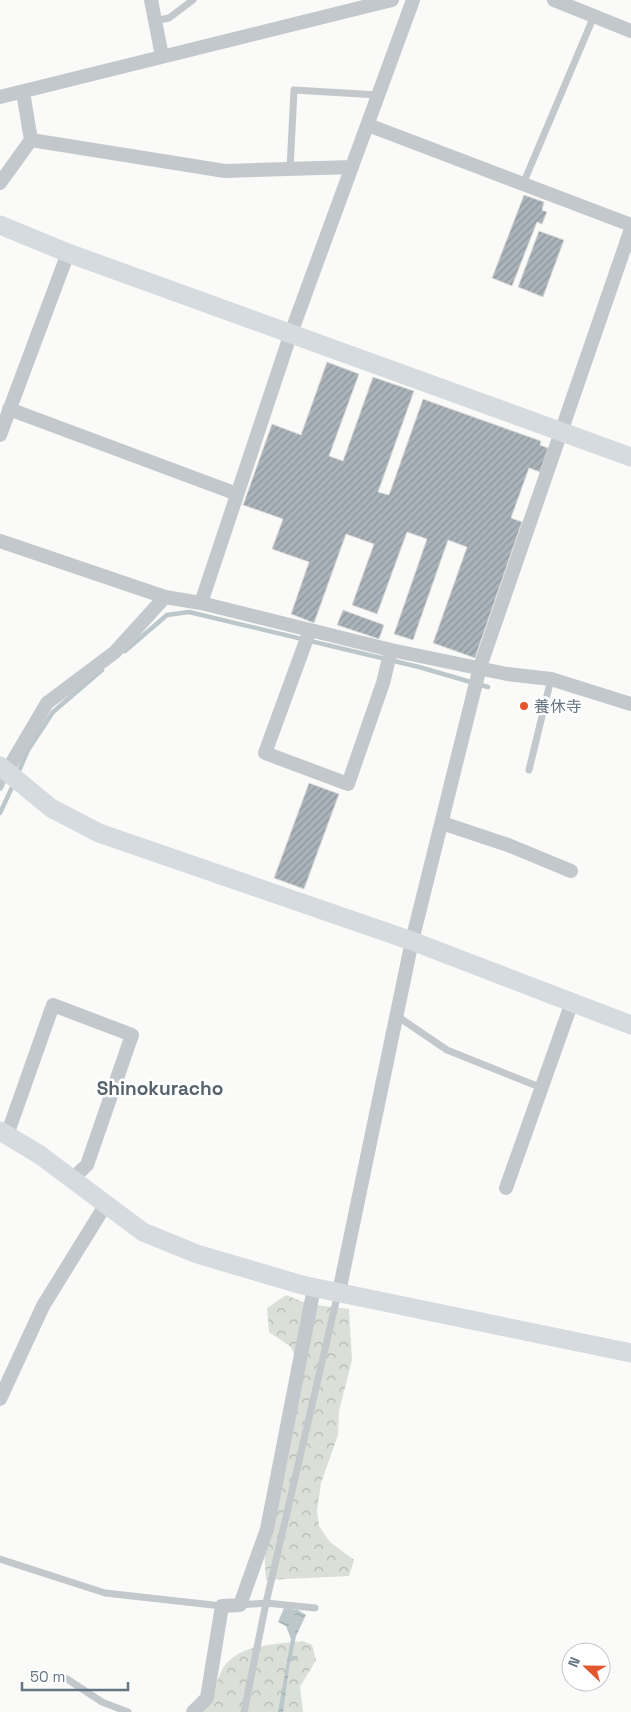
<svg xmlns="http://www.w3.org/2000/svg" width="631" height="1712" font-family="'Space Grotesk','Noto Sans JP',sans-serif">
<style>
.forest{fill:url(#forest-crowns)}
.water{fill:url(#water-ripples)}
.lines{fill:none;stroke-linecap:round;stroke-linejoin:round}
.stream{stroke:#bbc7cb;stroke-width:4.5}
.building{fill:url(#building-hatch);stroke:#dcdcda}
.lane{stroke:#c3c8cc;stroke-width:7}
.street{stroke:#c3c8cc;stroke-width:14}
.secondary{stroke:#d6dbdf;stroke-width:19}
.poi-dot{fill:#e4572e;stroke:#fff;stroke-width:2}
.labels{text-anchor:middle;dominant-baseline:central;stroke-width:5;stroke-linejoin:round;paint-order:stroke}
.poi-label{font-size:16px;fill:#657683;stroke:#fff;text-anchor:start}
.quarter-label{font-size:19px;font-weight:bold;fill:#57646e;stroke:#fff}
</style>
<defs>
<pattern id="forest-crowns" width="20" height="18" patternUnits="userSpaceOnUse" patternTransform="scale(1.25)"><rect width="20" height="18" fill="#dadfd7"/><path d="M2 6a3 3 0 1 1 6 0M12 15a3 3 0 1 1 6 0" fill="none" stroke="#b4b9b4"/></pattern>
<pattern id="water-ripples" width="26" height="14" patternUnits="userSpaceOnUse" patternTransform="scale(1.25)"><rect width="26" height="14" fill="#bbc7cb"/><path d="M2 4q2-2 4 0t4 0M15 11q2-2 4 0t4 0" fill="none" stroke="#9ca6aa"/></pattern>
<pattern id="building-hatch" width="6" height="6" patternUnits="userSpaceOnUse" patternTransform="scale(1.25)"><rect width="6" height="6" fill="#aab3b9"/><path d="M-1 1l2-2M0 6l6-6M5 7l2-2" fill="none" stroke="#8e969c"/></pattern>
</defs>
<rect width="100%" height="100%" fill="#fafaf8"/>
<path class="forest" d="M286 1295 308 1304 349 1309 352 1360 339 1411 338 1435 321 1483 317 1511 319 1526 330 1542 354 1560 349 1576 266 1580 264 1547 299 1367 291 1347 269 1332 267 1308Z
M303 1641 312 1645 316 1660 300 1687 303 1712H203C220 1694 212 1692 220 1674 233 1643 275 1645 303 1641Z"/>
<path class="water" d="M284 1608 298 1610 306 1615 296 1636 292 1656H298L297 1659 290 1662 283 1712H278L291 1639 286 1626 278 1622Z"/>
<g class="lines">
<path class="stream" d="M125 651 167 615 189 612 419 667 488 687
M18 773 28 750 53 712 102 670
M0 813 14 783"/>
</g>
<path class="building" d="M524 195 544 202 542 210 547 212 542 224 537 222 512 286 492 278Z
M539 231 564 240 543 297 518 287Z
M327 362 359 374 329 456 343 461 373 377 414 391 378 492 389 495 423 399 541 441 540 445 548 448 540 472 529 468 511 518 522 522 475 658 433 643 467 547 448 540 413 640 394 634 427 539 407 532 377 614 352 605 374 544 346 534 314 623 291 614 309 562 272 549 283 519 243 505 272 424 301 435Z
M343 610 384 625 379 639 337 625Z
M309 783 339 794 304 889 274 878Z"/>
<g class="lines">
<path class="lane" d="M155 21 169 18 193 0
M290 169 294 90 378 95
M523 184 594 16
M529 770 551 679
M0 787 6 773
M397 1016 447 1050 542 1088
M0 1559 105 1593 222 1606
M240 1605 266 1603 315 1608
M67 1679 102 1702 128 1712
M244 1712 266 1603 338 1293"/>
<path class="street" d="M151 0 162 56
M554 0 631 31
M0 97 392 0
M368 125 631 225
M31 140 225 171 352 167
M0 183 31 140 23 92
M9 409 237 494
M0 435 68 253
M0 541 165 597 201 603 391 650 507 674 551 679 631 704
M201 603 291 333 413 0
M310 630 265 753 348 784 383 683 391 650
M7 771 47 703 115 652 165 597
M442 823 508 845 571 871
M7 1135 53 1005 132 1035 87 1165 72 1179
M506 1188 572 1002
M339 1292 412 941 480 667 631 229
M0 1399 43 1306 106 1204
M193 1712 207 1698 222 1606 240 1605 267 1529 314 1288"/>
<path class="secondary" d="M0 225 68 253 631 457
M0 766 51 808 99 833 412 941 631 1025
M0 1131 40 1155 143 1232 197 1254 302 1285 631 1353"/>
</g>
<circle class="poi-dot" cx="524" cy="706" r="5"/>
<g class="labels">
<g class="poi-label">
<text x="534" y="706">養休寺</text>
</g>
<g class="quarter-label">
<text x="160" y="1088">Shinokuracho</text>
</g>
</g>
<g transform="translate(586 1667) rotate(292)"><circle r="24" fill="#ffffff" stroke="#c1c8cd"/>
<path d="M0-4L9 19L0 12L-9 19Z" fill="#e4572e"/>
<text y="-8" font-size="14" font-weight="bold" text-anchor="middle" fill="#657683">N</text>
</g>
<path d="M22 1682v8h106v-8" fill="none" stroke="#657683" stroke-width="2.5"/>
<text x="30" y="1682" font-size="15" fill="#657683" stroke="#ffffff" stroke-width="4" paint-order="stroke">50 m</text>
</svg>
